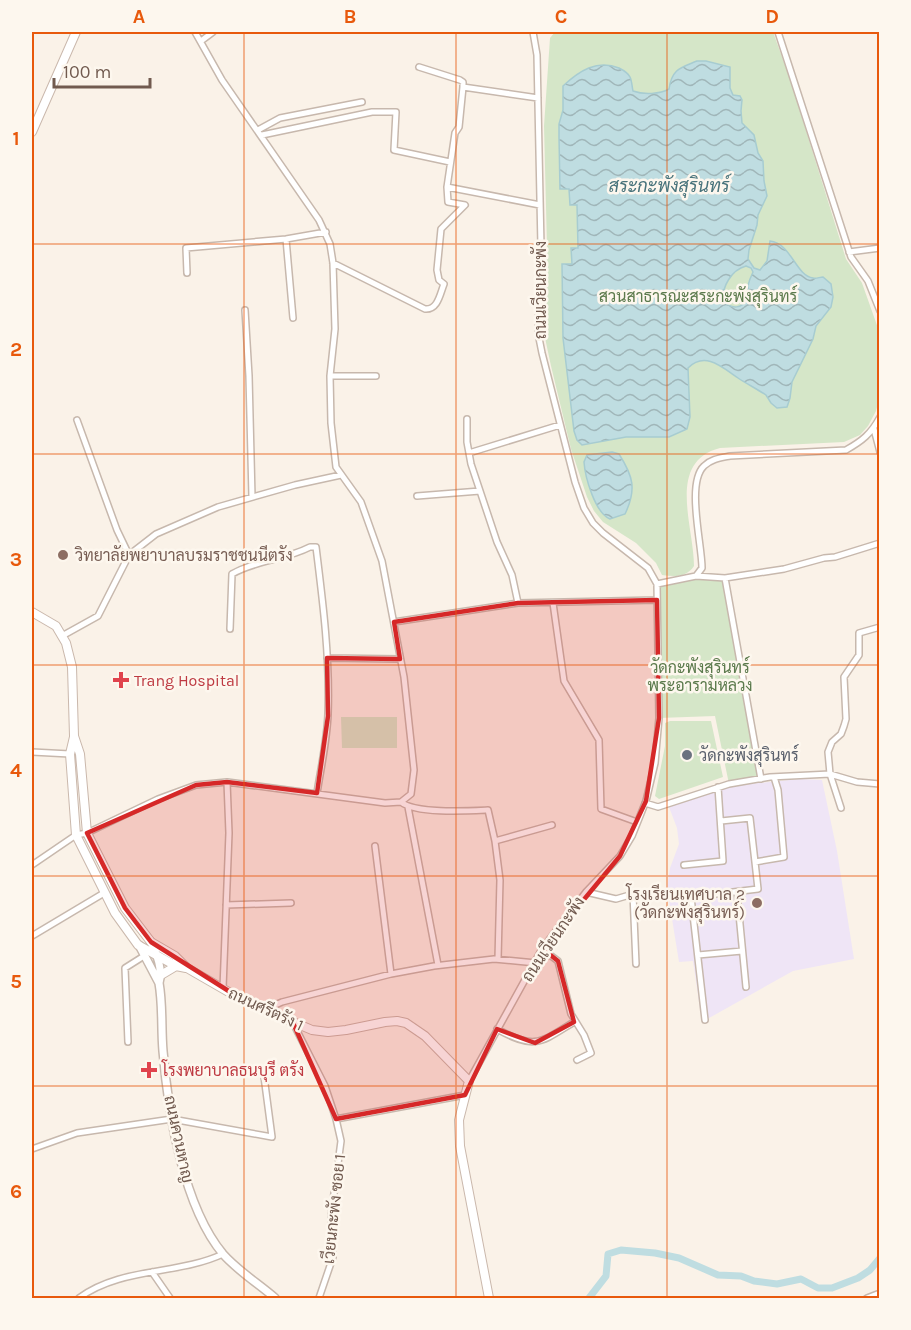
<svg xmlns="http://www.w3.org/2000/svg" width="911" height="1330" font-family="Karla,Sarabun,sans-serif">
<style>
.education{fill:#efe5f6}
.park{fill:#d5e6c8}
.water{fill:url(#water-waves);stroke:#a7ccd1;stroke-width:1.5;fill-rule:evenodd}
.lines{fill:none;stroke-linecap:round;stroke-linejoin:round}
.canal{stroke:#bfdde1;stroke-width:7}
.minor-casing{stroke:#c7b8ad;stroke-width:8}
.tertiary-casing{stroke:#c7b8ad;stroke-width:10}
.secondary-casing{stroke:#cab8ac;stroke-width:10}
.minor{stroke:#fff;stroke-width:5}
.tertiary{stroke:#fff;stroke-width:7}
.secondary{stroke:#fff;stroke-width:8}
.marked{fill:#d62828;fill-opacity:0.2;stroke:#d62828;stroke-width:4.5;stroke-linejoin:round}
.grid{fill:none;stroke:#e8590c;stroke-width:1.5;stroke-opacity:0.55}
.education-dot{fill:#8d6e63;stroke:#fdf7ee;stroke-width:2}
.health-dot{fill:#e0444e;stroke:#fdf7ee;stroke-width:2}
.worship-dot{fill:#6b7280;stroke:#fdf7ee;stroke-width:2}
.labels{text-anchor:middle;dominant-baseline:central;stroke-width:5;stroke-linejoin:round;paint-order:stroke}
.street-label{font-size:16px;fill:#715a4f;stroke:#fdf7ee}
.park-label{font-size:16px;fill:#5b7a4c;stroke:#fdf7ee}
.education-label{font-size:16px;fill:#785e54;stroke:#fdf7ee;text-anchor:start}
.health-label{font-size:16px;fill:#be3a42;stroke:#fdf7ee;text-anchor:start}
.worship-label{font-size:16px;fill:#5b616d;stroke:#fdf7ee;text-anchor:start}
.water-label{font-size:18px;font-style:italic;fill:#48737b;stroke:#fdf7ee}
.neatline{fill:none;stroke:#e8590c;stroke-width:2}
.grid-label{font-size:20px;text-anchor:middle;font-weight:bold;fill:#e8590c}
</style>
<defs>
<pattern id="water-waves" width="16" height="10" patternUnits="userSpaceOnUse" patternTransform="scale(1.5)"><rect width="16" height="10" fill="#bfdde1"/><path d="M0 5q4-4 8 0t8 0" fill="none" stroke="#a0b6b9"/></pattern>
</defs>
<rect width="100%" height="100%" fill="#faf2e8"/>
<path class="education" d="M800 779 822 780 837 851 854 959 793 971 702 1022 693 961 679 962 667 888 670 868 679 844 677 828 669 807 729 786Z"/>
<path class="park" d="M555 32H773L790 79 846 259 862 283 879 331V399L876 411 868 426 860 435 844 442 720 448C666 462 694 526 694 566 687 577 675 577 662 575L656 563 636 543 603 522 594 511 587 497 571 449 551 366 544 333 547 247 544 126 550 38Z
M696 576 725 578 761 779 729 784 715 716 659 718 657 584Z
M341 717H397V748H342Z
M670 721H711L723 777 659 799 655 796 665 746V723Z"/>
<path class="water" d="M697 61H706L730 67V88L733 95 740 96 742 100 741 111 742 123 754 135 758 153 763 161 764 181 767 196 758 215 757 225 749 250 748 259 754 268 760 270 767 261 770 241C791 243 796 276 813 278 816 279 820 277 823 277L831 284 833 297 831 307 816 326 813 339 792 382 790 398 787 407 777 408 771 403 766 395C757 389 747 384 738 378 722 367 705 351 688 368L690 417 687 429 669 437H626L582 445 577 440 574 431 563 338 562 264H572L571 248H578L577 205H570L569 189H560L559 137V124L563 110V86C579 71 597 59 619 68 623 70 628 73 630 77 632 81 632 87 633 91 644 95 660 94 669 89 672 69 680 68 697 61ZM746 266 751 268 753 272C752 275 750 278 749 282 747 287 749 292 747 297 743 310 731 309 723 301 722 287 731 270 746 266Z
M612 452 619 454C633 476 637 489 625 514L610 519C595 513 585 477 584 462L587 455Z"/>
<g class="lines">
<path class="canal" d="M589 1298 606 1276 608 1254 621 1250 655 1253 679 1258 718 1275 741 1276 754 1281 777 1284 801 1279 818 1288H832L858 1278 870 1270 880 1258"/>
<defs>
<path id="minor" d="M778 32 851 257 868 281 880 311
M201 41 213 32
M419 67 460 80 463 82V87
M538 98 463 87 459 127 455 133 447 187 540 205
M258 130 280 118 362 102
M262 135 372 112H396L394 150 450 162
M286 239 293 318
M849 252 880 248
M333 263 425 309C438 310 440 294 444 284L439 280 437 270 441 229 465 205 448 202 447 187
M187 273 186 248 286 239 326 232
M245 310 249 376 252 497
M330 376H376
M467 419V442L471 464 497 542 512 575 518 603
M77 420 117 530 129 555
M874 429 880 452
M469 453 560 425
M417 496 480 491
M696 576 725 578 784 569 824 558 835 557 880 543
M725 578 761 779
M657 584 696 576 702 568C702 544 686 483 704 466 711 459 720 458 730 456L846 450C862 441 871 434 880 417
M553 603 564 681 599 740 601 809 637 822
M394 622 518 603 657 600
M230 629 232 574C256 560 285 560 310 547H316C323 603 330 658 328 714 327 741 321 767 317 793
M62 636 98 616 129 555 156 534 218 507 295 485 341 475
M327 658 400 659
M32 752 70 754
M401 802C416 814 467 811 488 810L495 841 500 880 498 959
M645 803 658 807 729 784 770 777 830 774 857 782 880 784
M408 807 438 965
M841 808 830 774 828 752 832 742 841 734 844 726 846 719 844 677 859 655V633L880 627
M721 821 750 818 755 862
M495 841 552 825
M375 846 391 974
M32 865 76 835 87 833 158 799 196 785 227 782 385 803 401 802 411 794 414 770 404 677 382 561 361 502 336 467 331 423 330 376 335 329 333 263 330 244 319 220 222 80 195 32
M684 865 723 861 718 787
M586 892 616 899 633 894 636 964
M737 893 746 987
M226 905 291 903
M32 936 104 893
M542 949 558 961 571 1014 584 1035 591 1053 577 1060
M698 955 742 951
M223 988 229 833 227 782
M264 1010 282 1002 391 974 434 966 494 959 536 963
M705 1020 691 897 758 889 755 862 784 857 778 790 774 777
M293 1023 325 1086 336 1119 341 1141 331 1216 333 1257 319 1298
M497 1029C535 1050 540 1043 574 1022
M128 1042 125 968 144 956
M469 1081 542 949 586 892 620 856 632 836 646 801 655 763 659 718 657 584 648 568 603 533 593 523 584 508 575 482 542 353 538 333 541 247 537 55 533 32
M336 1119 465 1095
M32 1149 77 1133 172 1119 272 1137 263 1069
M152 1272 170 1298
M79 1298C121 1267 178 1275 223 1254
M867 1298 880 1293"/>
<path id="tertiary" d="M151 942C157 955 163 969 159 983 163 1005 161 1028 163 1051 168 1112 183 1206 223 1254 238 1271 259 1284 275 1298
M139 945 159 983"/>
<path id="secondary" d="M32 132 76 32
M32 612 56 626 66 643 72 667 74 736 80 754 87 833 125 908 151 942 175 956 187 968 246 1002 312 1030 328 1032 346 1030 385 1022 397 1021 406 1023 425 1036 469 1081 459 1120 460 1146 489 1298
M74 737 70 754 76 835 115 913 138 945 176 966 186 968
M161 975 176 966"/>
</defs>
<use href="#minor" class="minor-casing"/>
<use href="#tertiary" class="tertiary-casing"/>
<use href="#secondary" class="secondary-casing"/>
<use href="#minor" class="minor"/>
<use href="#tertiary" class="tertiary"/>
<use href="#secondary" class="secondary"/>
</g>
<path class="marked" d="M657 600 659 718 646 801 620 856 543 949 558 961 574 1022 535 1043 497 1029 465 1095 336 1119 293 1023 246 1002 151 942 125 908 87 833 196 785 227 782 317 793 328 716 327 658 400 659 394 622 518 603Z"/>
<path class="grid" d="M244 32V1298M456 32V1298M667 32V1298M32 244H880M32 454H880M32 665H880M32 876H880M32 1086H880"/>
<g class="education-dot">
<circle cx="63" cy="555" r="6"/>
<circle cx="757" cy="903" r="6"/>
</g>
<g class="health-dot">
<path d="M118 671h6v6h6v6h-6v6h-6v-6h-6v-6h6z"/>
<path d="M146 1061h6v6h6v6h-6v6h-6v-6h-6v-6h6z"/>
</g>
<circle class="worship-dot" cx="687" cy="755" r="6"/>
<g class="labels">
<g class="street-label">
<text transform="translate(540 290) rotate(-90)">ถนนเวียนกะพัง</text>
<text transform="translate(553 939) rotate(-56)">ถนนเวียนกะพัง</text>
<text transform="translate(266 1009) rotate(25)">ถนนศรีตรัง 1</text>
<text transform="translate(179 1139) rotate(78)">ถนนควนหาญ</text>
<text transform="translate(334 1209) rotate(-84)">เวียนกะพัง ซอย 1</text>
</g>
<g class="park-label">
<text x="698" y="296">สวนสาธารณะสระกะพังสุรินทร์</text>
<text x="700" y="667">วัดกะพังสุรินทร์<tspan x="700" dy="18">พระอารามหลวง</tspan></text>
</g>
<g class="education-label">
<text x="75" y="555">วิทยาลัยพยาบาลบรมราชชนนีตรัง</text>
<text x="745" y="894" text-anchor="end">โรงเรียนเทศบาล 2<tspan x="745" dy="18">(วัดกะพังสุรินทร์)</tspan></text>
</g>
<g class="health-label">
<text x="134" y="680">Trang Hospital</text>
<text x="162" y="1070">โรงพยาบาลธนบุรี ตรัง</text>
</g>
<g class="worship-label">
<text x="699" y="755">วัดกะพังสุรินทร์</text>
</g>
<g class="water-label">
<text x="669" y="186">สระกะพังสุรินทร์</text>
</g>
</g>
<rect width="911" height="1330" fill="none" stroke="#fdf7ee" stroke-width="66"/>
<path d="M54 78v9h96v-9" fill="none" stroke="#715a4f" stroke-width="3"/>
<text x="63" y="78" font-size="18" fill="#715a4f" stroke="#fdf7ee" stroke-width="4.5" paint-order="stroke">100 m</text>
<rect x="33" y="33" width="845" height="1264" class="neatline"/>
<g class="grid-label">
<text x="139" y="23">A</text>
<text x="350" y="23">B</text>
<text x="561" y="23">C</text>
<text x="772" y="23">D</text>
<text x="16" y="145">1</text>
<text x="16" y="356">2</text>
<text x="16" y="566">3</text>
<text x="16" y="777">4</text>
<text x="16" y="988">5</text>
<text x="16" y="1198">6</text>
</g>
</svg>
